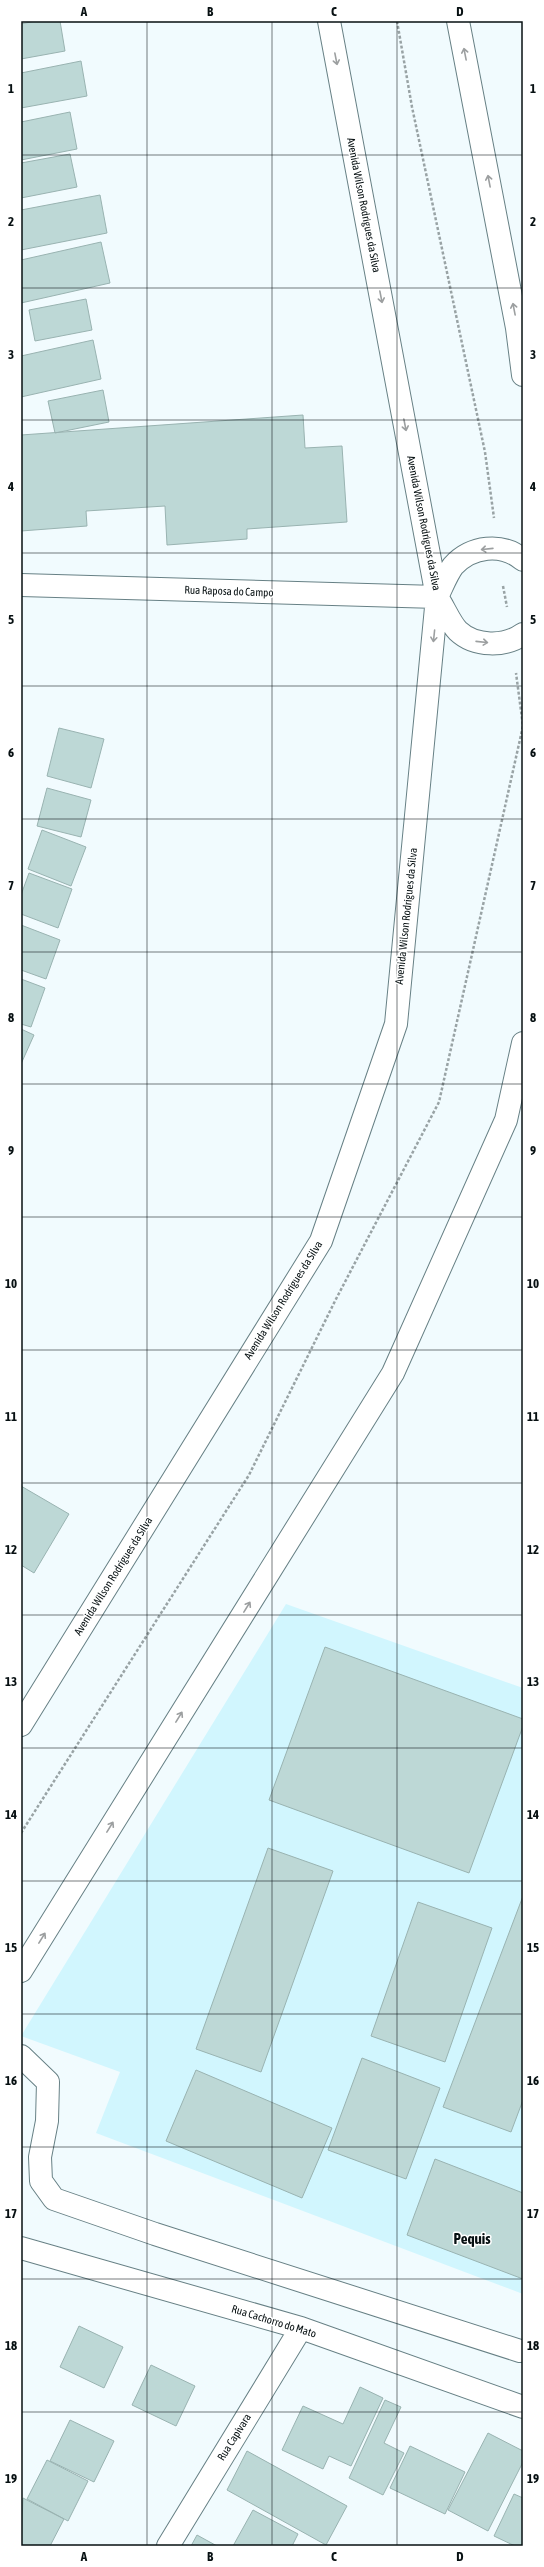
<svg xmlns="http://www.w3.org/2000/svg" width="544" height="2567" font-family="'Asap Condensed',sans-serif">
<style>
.built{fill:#d1f6fe}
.building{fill:#bdd8d6;stroke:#99b3b1}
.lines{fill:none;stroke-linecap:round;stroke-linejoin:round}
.minor-casing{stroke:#678085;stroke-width:24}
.path{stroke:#99a3a5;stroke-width:2.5;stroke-dasharray:3 2;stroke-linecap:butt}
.minor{stroke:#fff;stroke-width:22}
.oneway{stroke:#9c9fa0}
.grid{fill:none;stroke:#071012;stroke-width:1;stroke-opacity:0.55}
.labels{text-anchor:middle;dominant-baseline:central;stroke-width:3;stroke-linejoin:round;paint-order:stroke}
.street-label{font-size:11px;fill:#071012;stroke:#fff}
.district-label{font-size:15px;font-weight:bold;fill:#071012;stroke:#fff}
.neatline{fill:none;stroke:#071012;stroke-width:1.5}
.grid-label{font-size:13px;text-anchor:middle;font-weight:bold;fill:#071012}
</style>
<rect width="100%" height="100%" fill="#f1fbfe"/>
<path class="built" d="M286 1604 523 1688V2294L96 2133 120 2072 21 2036Z"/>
<path class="building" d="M35 21H60L65 51 21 59V24Z
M81 61 87 96 21 108V73Z
M70 112 77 149 21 160V122Z
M70 154 77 187 21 198V163Z
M100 195 107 233 21 250V210Z
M101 242 110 283 21 303V260Z
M86 299 92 330 35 341 29 310Z
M93 340 101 379 21 397V356Z
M103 390 109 422 55 433 48 401Z
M303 415 305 448 342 446 347 522 247 529V539L167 545 165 506 86 511 87 526 21 531V435Z
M59 728 104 739 91 788 47 776Z
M47 788 91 800 81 837 37 826Z
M42 830 86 847 71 886 28 869Z
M29 873 72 889 58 928 21 914V895Z
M21 925 60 940 46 979 21 970Z
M21 979 45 988 31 1027 21 1024Z
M21 1029 34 1035 21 1064Z
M21 1486 69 1514 34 1573 21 1565Z
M325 1647 523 1719V1726L469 1873 269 1800Z
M268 1848 333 1871 261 2072 196 2049Z
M523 1896V2100L511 2132 443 2107Z
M418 1902 492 1928 445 2062 371 2036Z
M362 2058 440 2088 406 2179 328 2150Z
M196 2070 332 2128 302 2198 166 2141Z
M435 2159 523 2193V2279L407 2235Z
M79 2326 123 2347 104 2388 60 2367Z
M151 2365 195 2386 176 2426 132 2405Z
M360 2387 383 2398 351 2466 329 2456 323 2469 282 2450 303 2406 343 2424Z
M385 2400 401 2407 384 2443 404 2453 383 2495 349 2478Z
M70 2420 114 2441 94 2482 50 2461Z
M488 2433 523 2451V2462L488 2531 448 2510Z
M410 2446 465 2472 445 2514 390 2488Z
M247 2451 347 2506 326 2545 227 2490Z
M47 2460 88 2481 68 2521 27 2499Z
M514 2494 523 2498V2546H515L494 2536Z
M23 2498 64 2519 50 2546H21Z
M253 2510 298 2534 292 2546H233Z
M197 2535 217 2546H191Z"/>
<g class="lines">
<defs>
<path id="minor" d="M458 21 517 328 523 375
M21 585 437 597
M437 597C442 587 447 574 453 566 471 546 502 542 523 560
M437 597C444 607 450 623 458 631 475 647 505 647 523 634
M21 1725 321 1241 396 1024 437 597 329 21
M21 1971 393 1373 506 1120 523 1043
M21 2056 48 2082 47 2121 40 2157 41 2181 54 2199 155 2234 520 2351
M21 2248 301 2328 523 2407
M168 2546 301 2328"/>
</defs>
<use href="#minor" class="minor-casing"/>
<path class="path" d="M397 21 412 107 485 452 494 518
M503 586 507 607
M21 1833 249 1475 335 1301 439 1102 523 726 516 673"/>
<use href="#minor" class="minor"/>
</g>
<defs><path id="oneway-shaft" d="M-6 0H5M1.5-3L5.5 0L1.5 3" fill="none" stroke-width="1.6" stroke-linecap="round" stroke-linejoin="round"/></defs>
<g class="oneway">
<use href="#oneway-shaft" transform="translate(465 54) rotate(-101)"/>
<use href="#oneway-shaft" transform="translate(336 59) rotate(79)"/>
<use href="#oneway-shaft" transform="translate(489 181) rotate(-101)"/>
<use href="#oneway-shaft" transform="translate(381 297) rotate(79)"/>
<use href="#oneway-shaft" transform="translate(514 309) rotate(-101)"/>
<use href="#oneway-shaft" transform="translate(405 425) rotate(79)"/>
<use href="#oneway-shaft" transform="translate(487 549) rotate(174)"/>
<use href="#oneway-shaft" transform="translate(434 636) rotate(96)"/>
<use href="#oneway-shaft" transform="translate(482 642) rotate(6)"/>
<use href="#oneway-shaft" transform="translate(247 1607) rotate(-58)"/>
<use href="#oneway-shaft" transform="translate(179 1717) rotate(-58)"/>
<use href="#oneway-shaft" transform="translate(110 1827) rotate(-58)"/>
<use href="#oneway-shaft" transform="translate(42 1938) rotate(-58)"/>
</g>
<path class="grid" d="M147 21V2546M272 21V2546M397 21V2546M21 155H523M21 288H523M21 420H523M21 553H523M21 686H523M21 819H523M21 952H523M21 1084H523M21 1217H523M21 1350H523M21 1483H523M21 1615H523M21 1748H523M21 1881H523M21 2014H523M21 2147H523M21 2279H523M21 2412H523"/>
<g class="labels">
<g class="street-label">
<text transform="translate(364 205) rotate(79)">Avenida Wilson Rodrigues da Silva</text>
<text transform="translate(424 523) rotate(79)">Avenida Wilson Rodrigues da Silva</text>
<text transform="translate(229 591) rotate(2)">Rua Raposa do Campo</text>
<text transform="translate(406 916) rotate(-84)">Avenida Wilson Rodrigues da Silva</text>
<text transform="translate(283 1300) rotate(-58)">Avenida Wilson Rodrigues da Silva</text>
<text transform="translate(113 1576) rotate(-58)">Avenida Wilson Rodrigues da Silva</text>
<text transform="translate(274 2321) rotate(17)">Rua Cachorro do Mato</text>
<text transform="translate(234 2437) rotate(-58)">Rua Capivara</text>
</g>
<g class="district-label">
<text x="472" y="2238">Pequis</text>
</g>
</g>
<rect width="544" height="2567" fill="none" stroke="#ffffff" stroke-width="44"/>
<rect x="22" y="22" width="500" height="2523" class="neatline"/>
<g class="grid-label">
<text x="84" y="16">A</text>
<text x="210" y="16">B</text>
<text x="334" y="16">C</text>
<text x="460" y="16">D</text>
<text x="11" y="93">1</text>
<text x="533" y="93">1</text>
<text x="11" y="226">2</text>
<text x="533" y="226">2</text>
<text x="11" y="359">3</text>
<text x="533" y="359">3</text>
<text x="11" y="491">4</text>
<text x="533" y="491">4</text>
<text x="11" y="624">5</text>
<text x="533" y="624">5</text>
<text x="11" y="757">6</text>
<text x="533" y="757">6</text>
<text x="11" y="890">7</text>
<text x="533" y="890">7</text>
<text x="11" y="1022">8</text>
<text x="533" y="1022">8</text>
<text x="11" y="1155">9</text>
<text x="533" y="1155">9</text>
<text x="11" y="1288">10</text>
<text x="533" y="1288">10</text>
<text x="11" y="1421">11</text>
<text x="533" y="1421">11</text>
<text x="11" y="1554">12</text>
<text x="533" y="1554">12</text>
<text x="11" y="1686">13</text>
<text x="533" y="1686">13</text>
<text x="11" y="1819">14</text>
<text x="533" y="1819">14</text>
<text x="11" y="1952">15</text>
<text x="533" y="1952">15</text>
<text x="11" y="2085">16</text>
<text x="533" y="2085">16</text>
<text x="11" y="2218">17</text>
<text x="533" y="2218">17</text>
<text x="11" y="2350">18</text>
<text x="533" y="2350">18</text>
<text x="11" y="2483">19</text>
<text x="533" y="2483">19</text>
<text x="84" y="2561">A</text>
<text x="210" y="2561">B</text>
<text x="334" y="2561">C</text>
<text x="460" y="2561">D</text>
</g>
</svg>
